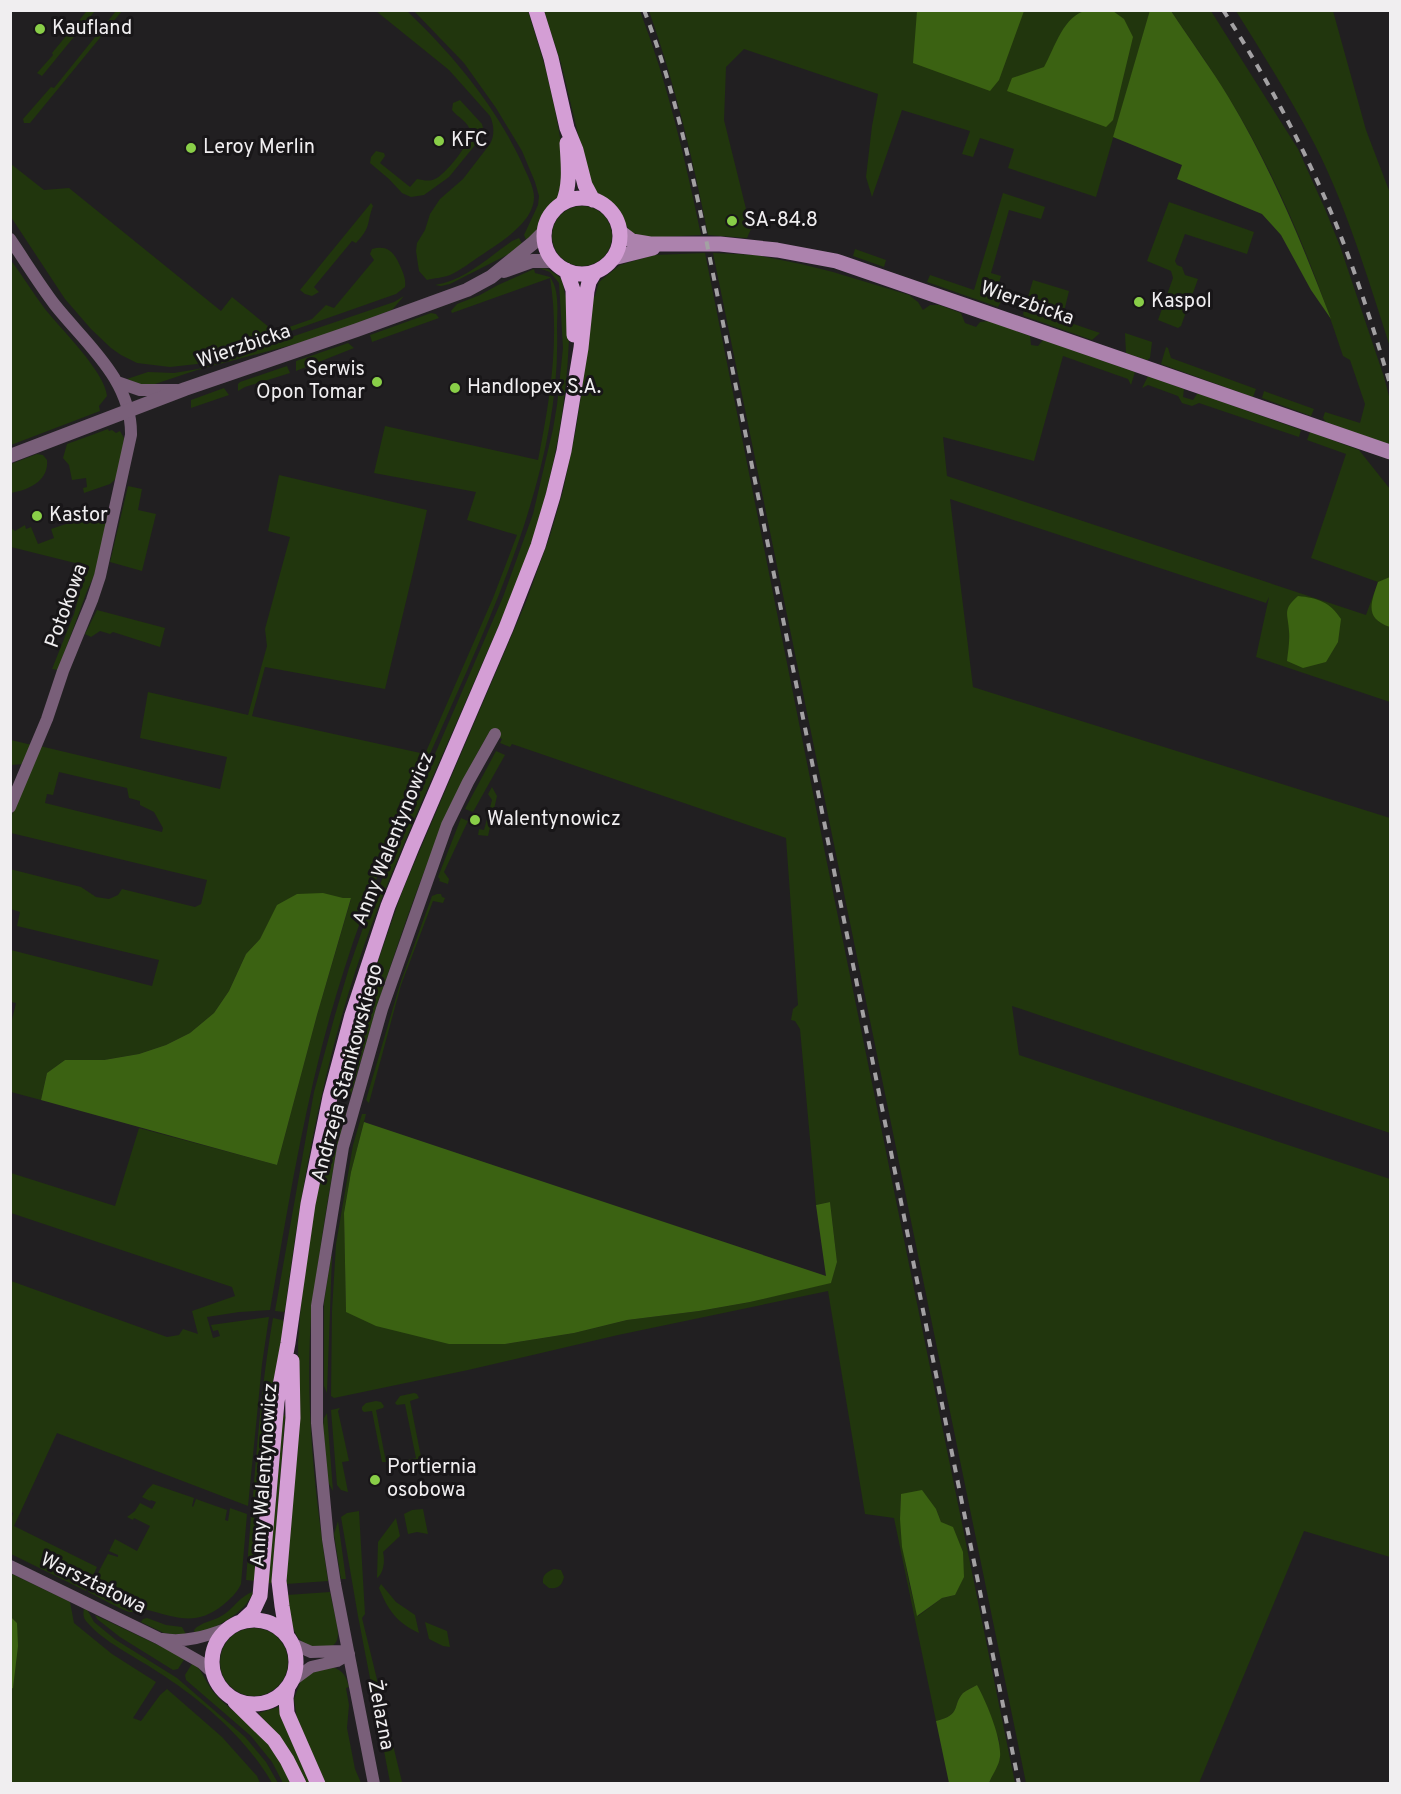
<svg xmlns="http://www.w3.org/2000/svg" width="1401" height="1794" font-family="Overpass,sans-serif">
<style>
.green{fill:#21360d;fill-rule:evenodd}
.forest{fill:#3b6212}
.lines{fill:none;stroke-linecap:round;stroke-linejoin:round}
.minor{stroke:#795f79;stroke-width:12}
.tertiary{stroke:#795f79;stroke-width:14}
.secondary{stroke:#ac82ad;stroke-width:15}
.primary{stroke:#d49ed5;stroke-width:15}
.rail{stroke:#a3a1a3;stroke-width:4;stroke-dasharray:8 8;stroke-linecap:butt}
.poi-dot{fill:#89ce48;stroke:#181618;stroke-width:2}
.labels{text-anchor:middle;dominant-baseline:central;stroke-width:6;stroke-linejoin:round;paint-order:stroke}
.poi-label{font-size:20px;fill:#f0eef0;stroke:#181618;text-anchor:start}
.street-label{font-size:20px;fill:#f0eef0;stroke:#181618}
</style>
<rect width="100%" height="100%" fill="#211f21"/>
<path class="green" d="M89 11H95L42 76 37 73 53 55 52 53 86 12Z
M116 11H122L30 123H24L23 119 51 87 54 88Z
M376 11H407C453 55 495 105 522 163 526 173 534 186 534 197 534 223 499 243 480 256 471 262 461 270 450 275 442 278 435 278 427 280L419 271 416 251 417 243 425 230 430 214 440 199 463 179 490 144C495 135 494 125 490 116L449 70Z
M414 11H528L546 70 555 110 561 143 563 179 557 200 550 205 537 231 527 242 524 235 538 205 539 196 535 182 522 151 496 108 464 63Z
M544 11H640C668 84 685 159 701 235L643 238C624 233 626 219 615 206 610 199 601 198 595 192 593 190 592 186 590 184L561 63Z
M649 11H1150L1096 197 1008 168 1014 149 980 138 973 157 962 154 970 131 902 110 872 197 866 177 872 126 878 94 744 49 726 67 724 120 751 229 747 238 708 235C693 159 675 84 649 11Z
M1171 11H1211L1298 149 1325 209 1340 246 1384 377 1390 400V445L1326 422 1323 418 1325 412 1360 423 1365 404 1350 360 1343 356C1314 267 1278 178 1229 98 1211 68 1190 39 1171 11Z
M1236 11H1333L1366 130 1390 193V347C1368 279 1347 208 1315 145 1291 99 1263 54 1236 11Z
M460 100 482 124 483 128 480 139 449 177 424 195 411 197 402 193 389 179 370 163 371 157 376 151 384 153 385 156 380 163 410 187 417 179C423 180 429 182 435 179 445 175 472 142 470 131 469 122 457 117 452 110L453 103Z
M11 164 44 190 69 188 221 311 232 297 275 332 312 319 326 305 334 308 374 260 370 254 372 249C389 244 395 254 401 268 404 275 406 280 405 287L396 294 197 364 170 367 137 363 121 355 111 348 91 329 65 299 11 217Z
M1003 193 1045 207 1041 219 1009 210 991 273 1001 276 995 297 1002 300 998 307 927 282 930 275 974 290Z
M1169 202 1254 232 1247 254 1185 234 1175 261 1177 265 1182 267 1185 275 1198 279 1181 326 1178 328 1158 320 1173 278 1171 271 1147 261Z
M371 203 373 206C366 224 372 226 356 243L352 241 314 287 319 292 312 296 305 294 300 290Z
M552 236a30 30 0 1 1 60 0a30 30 0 1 1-60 0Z
M519 238 523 245 507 255 450 284 441 286 435 285C464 281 489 257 512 241Z
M855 249 886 260 884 267 853 256Z
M705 253 825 853 1015 1783H989L1000 1758 999 1740 977 1685C973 1687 967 1690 963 1693 952 1705 962 1715 936 1721L894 1518 865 1514 828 1291 618 1335 468 1370 334 1398 331 1396 332 1311 336 1244 353 1145 362 1114H366L351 1172 344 1213 346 1311 505 1344 574 1333 627 1320 699 1311 750 1302 831 1282 837 1262 830 1202 816 1205 800 1029 795 1021 791 1020 793 1009 798 1005 786 838 512 744 510 747 500 743 502 739 490 731C454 791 432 850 408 915 387 975 368 1034 351 1095L343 1094 340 1085 358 1019 402 892 526 602 550 536 563 491 576 429 581 396 591 297 595 296 599 282 620 265 654 255ZM901 1494 936 1509 941 1522 955 1595 942 1598 918 1616C906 1577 899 1535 901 1494Z
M713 253 756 255 801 264 833 272 909 295 918 302 923 310 930 305H939L961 313 965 323 976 327 980 322 989 321 1030 336 1031 345 1038 346 1043 340 1135 372 1131 385 1128 379 1063 356 1034 461 943 437 947 476 1366 615 1378 582 1311 558 1346 454 1307 440 1310 432 1359 450 1390 489V702L1256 657 1269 597 1266 603 950 499 973 687 1390 818V1133L1012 1006 1019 1055 1390 1179V1557L1304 1531 1199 1783H1026Z
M10 259C22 275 33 293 45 309 61 329 105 372 107 396L99 406 100 411 11 445Z
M539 268 548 269 562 279 565 295 569 296C572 379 557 463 532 542 518 584 499 625 481 666 445 750 406 834 373 921 326 1046 302 1178 285 1310L284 1312 275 1311 314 1092 335 1015 349 968 363 928 396 844 503 597 533 514 553 429 557 405 563 348 559 283 550 272Z
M534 269 535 273 550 277C560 291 557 312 557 329 561 446 512 568 466 673 423 771 376 868 344 970 308 1081 290 1195 270 1310L239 1312 207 1317 213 1338 220 1336 218 1330 213 1331 211 1325 269 1317 262 1364 248 1506 57 1433 14 1526 97 1567 86 1591 11 1554V1520L13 1513 10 1511 11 1281 167 1337 179 1335 183 1329 198 1334 192 1311 235 1296 232 1287 11 1213V1173L115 1206 139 1128 277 1165 317 1015 351 899 278 905 260 939 246 954 229 991 214 1013 190 1033 166 1045 139 1054 104 1060H65L47 1073 41 1100 11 1092V1024L16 1003 11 1002V950L152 986 159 960 17 926 20 912 11 909 10 869 81 887 96 897 109 899 118 895 122 889 195 907 201 904 207 880 11 833V817L40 746 220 789 227 757 140 738 148 692 248 715 267 646 265 629 290 537 268 531 279 475 427 510 414 568 385 689 265 667 252 716 425 754 493 598 517 535 467 520 476 492 374 473 385 426 538 460C550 400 560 339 550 278L452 313 451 311 457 304 480 295 498 285ZM59 772 127 788 129 798 140 801V805L154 812 163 828 162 832 45 803 47 794 53 795Z
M1033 280 1069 291 1062 320 1100 333 1092 340 1024 316 1023 314Z
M404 296 392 310 314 339 197 370 152 385 146 386 127 379 148 372 174 373 198 369 394 302Z
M431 313 436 314 439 318 372 342 370 335Z
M1125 333 1152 342 1150 358 1147 360 1126 353Z
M348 343 354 348 296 371V361Z
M1166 347 1168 348 1171 358 1256 389 1253 397 1161 364Z
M287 366 290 373 245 387 238 391V384L240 382Z
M1148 376 1184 389 1183 397 1193 400 1197 394H1200L1301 430 1299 437 1199 403 1192 406 1182 403 1178 396 1148 385 1142 388Z
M224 388 229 395 191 408V400Z
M1264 391 1314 409 1311 416 1262 398Z
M108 429 109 431 112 430 116 433 120 431 124 438 119 476 110 484 84 493 83 488 87 487 86 478 72 480 69 465 63 458 67 444Z
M37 454 43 455 47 460C49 481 29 490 11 493V464Z
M128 486 142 489 138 510 156 514 142 571 110 562Z
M103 512 108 516 97 569 87 591 58 670 52 669 74 614 87 566 11 547V528L15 531 25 525 26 529 31 527 38 544 54 538 51 529 78 520V516Z
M97 610 165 628 160 647 113 632 110 634 100 631 91 637 85 634Z
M11 740 32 745 24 764 11 765Z
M496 751 505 755 473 812 465 809Z
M492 787 497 796 488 836 478 835 479 829 484 830 492 800 488 794Z
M461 818 468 821 444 872 449 879 448 884 439 881 440 879 438 877Z
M437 894H441L442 897 445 898 443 903 433 901 401 985 369 1103 366 1100 400 984 432 896Z
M342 1106 347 1108C330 1173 322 1239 312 1305 304 1397 314 1490 328 1581L286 1584 299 1419 298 1342 302 1292 314 1211 329 1134 335 1112 337 1109Z
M331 1256H332L327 1393 324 1386V1303Z
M273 1318 282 1320 284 1322V1327L270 1399 261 1507 252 1508C257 1444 262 1381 273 1318Z
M414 1393 417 1394 419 1398 410 1401 422 1462 408 1465V1460L416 1458 405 1404 397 1405 395 1403 400 1396Z
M376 1401 381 1402 384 1406 383 1408 376 1410 386 1462H382L372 1411 364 1412 362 1410V1407L366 1403Z
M340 1408 338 1411 349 1461 342 1462 348 1492 341 1490 337 1485 331 1410Z
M327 1413 333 1491 328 1482 323 1426 324 1418Z
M283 1415H285V1418L272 1583H268Z
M153 1484 194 1498 192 1506 193 1507 196 1499 227 1510 225 1520 228 1521 230 1508 247 1514 241 1584C237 1593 230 1599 223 1605 197 1626 177 1618 148 1610 141 1608 137 1612 130 1612 123 1611 97 1596 88 1592L108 1554 118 1557V1555L109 1551 115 1539 137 1551 150 1526 134 1518 133 1520 127 1517 135 1511 140 1503 152 1509 156 1502 151 1500 150 1501 142 1497 147 1490Z
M423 1509 428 1534 417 1532 408 1534 404 1514 412 1510Z
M359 1511 365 1614 362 1618 402 1782H390L358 1616 341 1517 347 1513Z
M251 1516 260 1521 255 1581 246 1580Z
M396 1518 400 1536 383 1552C385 1560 384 1573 377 1578L378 1542Z
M338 1521 346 1579H341L334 1534Z
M554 1569 561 1570 564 1577C562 1585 559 1589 549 1588L543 1583C542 1575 547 1572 554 1569Z
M10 1573 70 1602 74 1623 112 1654 156 1682 133 1718 141 1721 160 1695 167 1689 222 1737 257 1776 260 1783H11V1689L13 1687 17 1623 11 1617Z
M381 1584 396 1602 415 1615 419 1633C397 1623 388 1610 379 1588Z
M253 1592C245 1614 216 1627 195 1635L194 1630C200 1622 215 1621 223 1615 234 1608 241 1595 253 1592Z
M330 1592C332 1605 338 1623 338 1635 337 1656 305 1649 297 1636 290 1625 289 1608 287 1595Z
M84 1608 88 1611 94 1622 116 1640 177 1678 245 1737 266 1762 278 1783H272C246 1738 202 1700 158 1672 136 1657 103 1642 86 1621 83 1617 83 1613 84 1608Z
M95 1615 185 1658 178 1669 173 1670 120 1637 97 1619Z
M147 1618 166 1625 182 1627 187 1636 164 1633 141 1622 143 1619Z
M425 1622 447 1631 450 1647 443 1646 429 1639Z
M220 1662a34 34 0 1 1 68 0a34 34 0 1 1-68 0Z
M193 1662C204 1672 206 1685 217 1696 229 1709 246 1720 259 1733 273 1747 282 1766 292 1783H283L272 1762 251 1736 186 1680 185 1675Z
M332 1667C344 1671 346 1676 349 1687L346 1688 349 1705 347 1728 355 1769 361 1783 326 1784 297 1719 294 1699 300 1683 307 1674Z
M279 1707 281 1716 311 1783H306L281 1739 259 1714V1713Z"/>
<path class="forest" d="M1150 10 1171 11C1190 40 1211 68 1229 98 1271 168 1302 243 1331 319L1311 290 1281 235 1262 214 1177 179 1182 165 1113 137Z
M917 11H1024L999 80 990 91 913 63Z
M1113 11 1124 19 1133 37 1113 120 1106 127 1007 91 1012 78 1044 67C1055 48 1063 15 1088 10 1096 9 1105 10 1113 11Z
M1390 577V627C1364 618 1371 603 1378 582Z
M1298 596C1318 598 1330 602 1341 619L1338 642 1326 662 1303 668 1287 661C1288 651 1290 641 1289 631 1288 613 1282 610 1298 596Z
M323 893 343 898H351L317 1015 277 1165 41 1100 47 1073 65 1060H104L139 1054 166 1045 190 1033 214 1013 229 991 246 954 260 939 277 905 297 894Z
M364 1122 826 1276 816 1205 830 1202 837 1262 831 1283 750 1302 699 1311 627 1320 574 1333 505 1344H449L376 1326 346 1312 344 1213 351 1172Z
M922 1490 936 1509 941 1522 953 1527 963 1552 964 1577 955 1595 942 1598 917 1616 902 1547 900 1519 901 1494Z
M11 1617 17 1623 18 1646 13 1688 11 1689Z
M977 1685C986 1701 1002 1739 1000 1757 999 1766 992 1775 989 1783H949L936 1721C962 1715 952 1705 963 1693 967 1690 973 1687 977 1685Z"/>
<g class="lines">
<path class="minor" d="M10 239C25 261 39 284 55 305 86 344 132 380 131 435L100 576 92 600 63 671 47 719 10 807
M117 382 140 390H177
M10 1566 158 1638 202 1663 214 1674
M162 1639C185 1643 207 1636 228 1628
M293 1644 311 1652 341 1651 349 1654
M292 1681 311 1667 337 1661 349 1654
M374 1784 335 1584 328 1539 317 1423V1306L343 1147 382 1009 447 825 468 782 495 734"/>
<path class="tertiary" d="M504 271 532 261H554
M10 456 185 389 357 330 467 290 491 277 533 243 545 231"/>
<path class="secondary" d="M620 232 632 241 650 244H720L777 250 836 261 1390 452
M613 258 653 248"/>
<path class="primary" d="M536 10 551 58 567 128 576 150 585 185 593 200
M544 236a38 38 0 1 1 76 0a38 38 0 1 1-76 0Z
M563 203C571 184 568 163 567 143
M566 270 573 290 574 335
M212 1662a42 42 0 1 1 84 0a42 42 0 1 1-84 0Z
M241 1622 253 1611 260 1596 277 1402 288 1343 308 1204 330 1097 352 1015 388 906 412 847 506 628 538 546 553 496 564 451 581 348 587 291 589 282 595 272
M287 1636 282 1606 279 1581 293 1418 292 1361
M288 1687 286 1698 287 1713 318 1784
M235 1702 274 1740 287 1760 299 1784"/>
<path class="rail" d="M644 10C672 82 689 158 705 234L1019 1784
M1223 10C1267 78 1305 149 1336 224 1357 276 1374 330 1390 384"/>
</g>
<g class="poi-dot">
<circle cx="40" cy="29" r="6"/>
<circle cx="439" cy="141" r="6"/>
<circle cx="191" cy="148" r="6"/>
<circle cx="732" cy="221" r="6"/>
<circle cx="1139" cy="302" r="6"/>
<circle cx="377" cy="382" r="6"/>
<circle cx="455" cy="388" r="6"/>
<circle cx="37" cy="516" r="6"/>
<circle cx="475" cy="820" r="6"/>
<circle cx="375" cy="1480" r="6"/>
</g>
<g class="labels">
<g class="poi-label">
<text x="52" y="29">Kaufland</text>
<text x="451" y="141">KFC</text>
<text x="203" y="148">Leroy Merlin</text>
<text x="744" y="221">SA-84.8</text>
<text x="1151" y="302">Kaspol</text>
<text x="365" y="370" text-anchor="end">Serwis<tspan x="365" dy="23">Opon Tomar</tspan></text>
<text x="467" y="388">Handlopex S.A.</text>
<text x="49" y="516">Kastor</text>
<text x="487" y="820">Walentynowicz</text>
<text x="387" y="1468">Portiernia<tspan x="387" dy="23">osobowa</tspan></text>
</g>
<g class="street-label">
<text transform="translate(1027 304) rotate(19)">Wierzbicka</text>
<text transform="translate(244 347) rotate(-19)">Wierzbicka</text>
<text transform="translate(67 606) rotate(-70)">Potokowa</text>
<text transform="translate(394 839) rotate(-68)">Anny Walentynowicz</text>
<text transform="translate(348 1073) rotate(-75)">Andrzeja Stanikowskiego</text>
<text transform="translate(265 1475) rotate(-86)">Anny Walentynowicz</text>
<text transform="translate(93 1584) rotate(26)">Warsztatowa</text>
<text transform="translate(380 1715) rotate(79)">Żelazna</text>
</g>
</g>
<rect width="1401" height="1794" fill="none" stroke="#f0eef0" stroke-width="24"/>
</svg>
